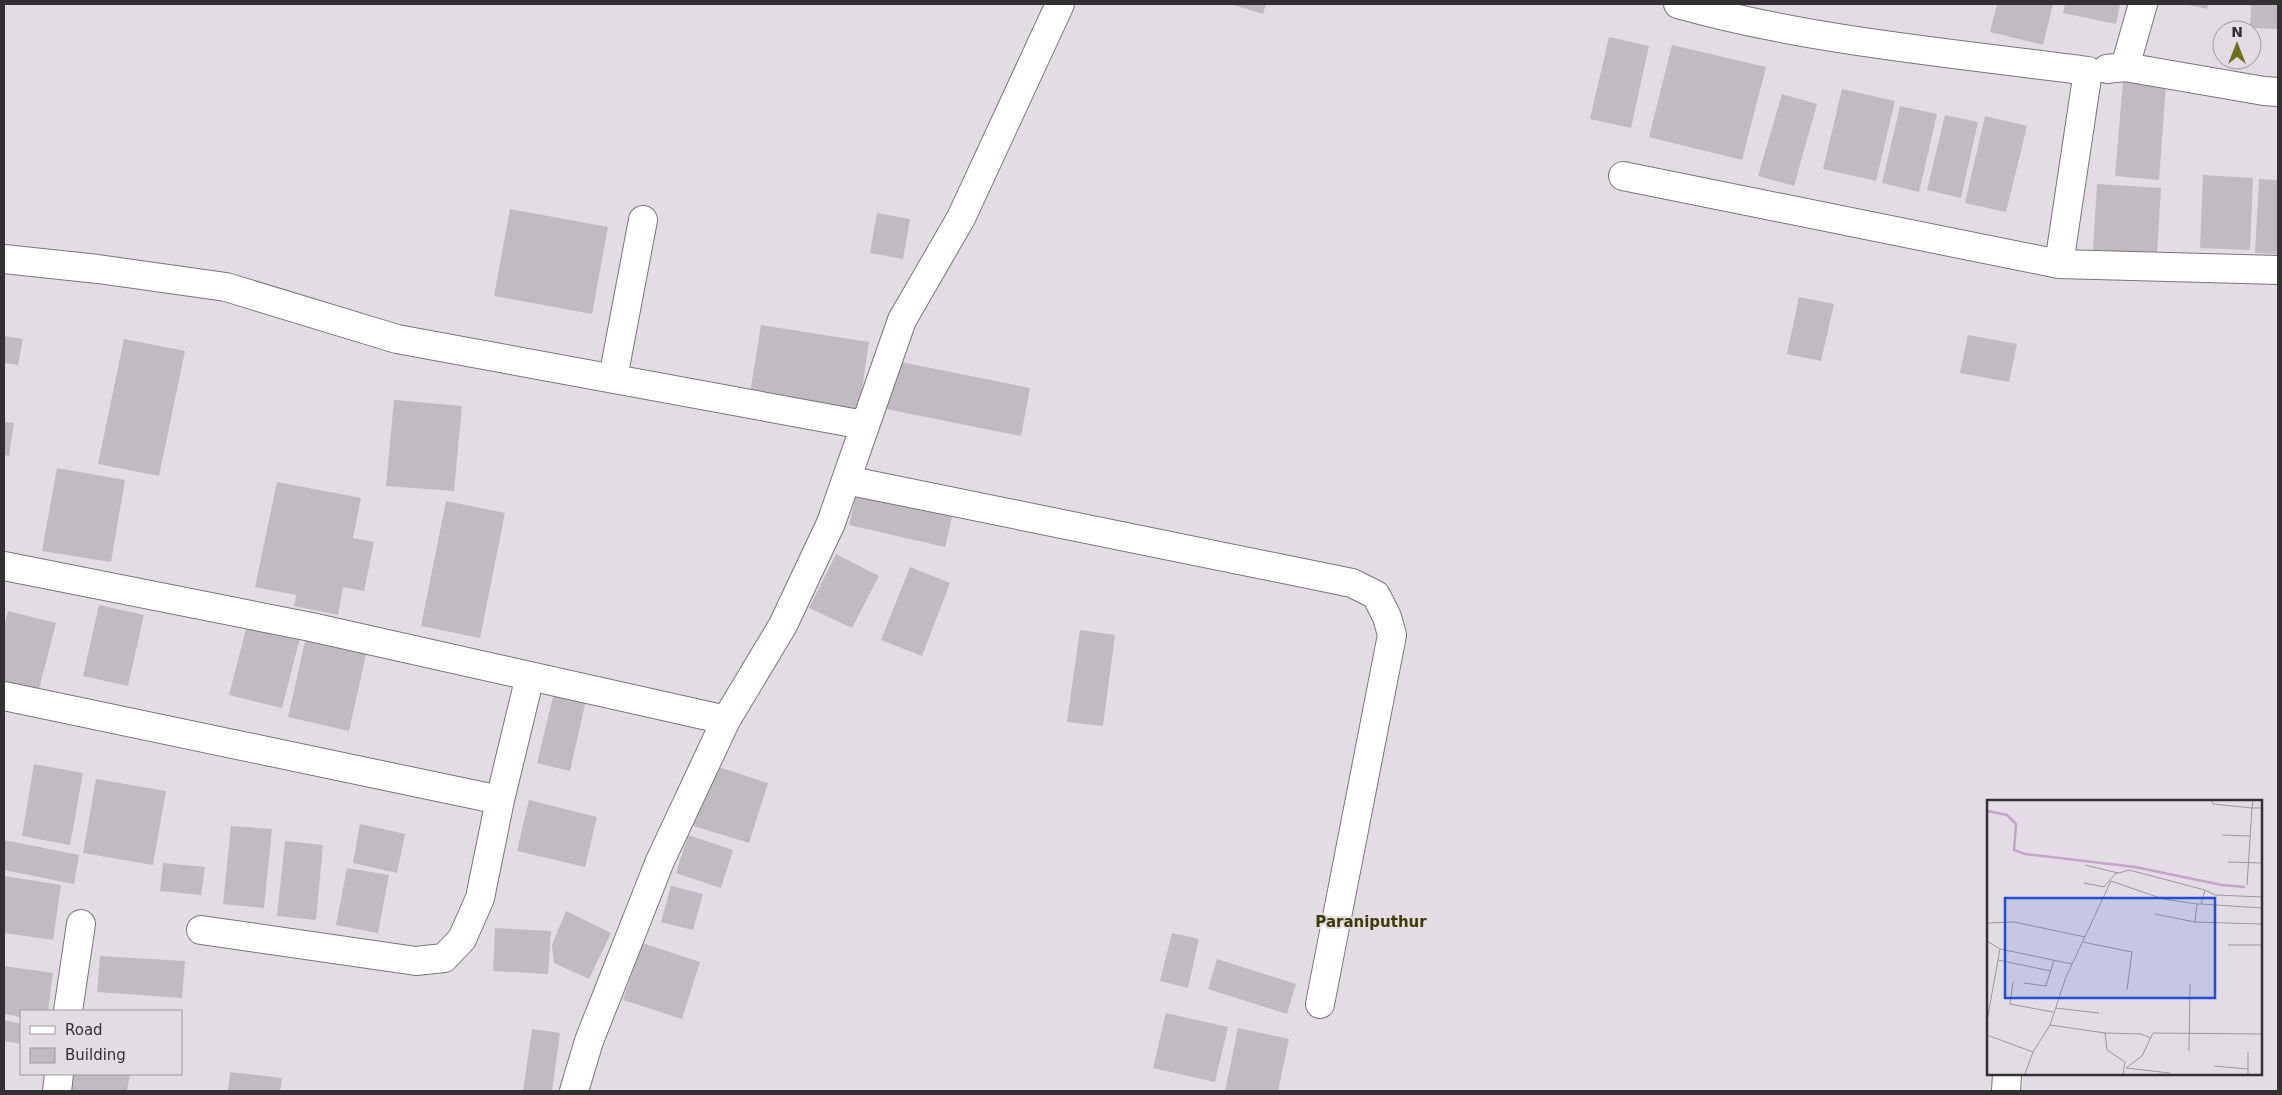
<svg xmlns="http://www.w3.org/2000/svg" width="2282" height="1095" font-family="'DejaVu Sans',sans-serif">
<style>
.building{fill:#c1bac2}
.lines{fill:none;stroke-linecap:round;stroke-linejoin:round}
.minor-casing{stroke:#7a747b;stroke-width:30}
.minor{stroke:#fff;stroke-width:28}
.labels{text-anchor:middle;dominant-baseline:central;stroke-width:4;stroke-linejoin:round;paint-order:stroke}
.quarter-label{font-size:15px;font-weight:bold;fill:#3b3e00;stroke:#e4dce5}
.inset-river{fill:none;stroke:#c5a3ca;stroke-width:2.5}
.inset-road{fill:none;stroke:#9d979e;stroke-width:1}
.view{fill:#1d4ed8;fill-opacity:0.15;stroke:#1d4ed8;stroke-width:2.5}
.inset-edge{fill:none;stroke:#333034;stroke-width:2.5}
</style>
<rect width="100%" height="100%" fill="#e4dce5"/>
<path class="building" d="M1230 4H1266L1263 14Z
M1997 4H2053L2043 45 1990 32Z
M2065 4H2120L2116 24 2063 13Z
M2184 4H2208L2207 9Z
M2251 4H2278V29L2250 28Z
M1609 37 1649 46 1631 128 1590 119Z
M1672 45 1766 67 1742 160 1649 137Z
M2123 81 2166 85 2159 180 2115 176Z
M1842 89 1895 101 1876 181 1823 169Z
M1782 94 1817 104 1794 186 1758 176Z
M1900 106 1937 114 1919 192 1882 183Z
M1945 115 1978 122 1961 198 1927 190Z
M1985 116 2027 126 2006 212 1965 203Z
M2203 175 2253 178 2250 250 2200 248Z
M2259 179 2278 180V254L2255 253Z
M2097 184 2161 188 2157 253 2093 250Z
M510 209 608 227 592 314 494 296Z
M877 213 910 219 903 259 870 253Z
M1799 297 1834 304 1821 361 1787 354Z
M761 325 869 342 859 409 750 393Z
M1968 335 2017 344 2009 382 1960 373Z
M4 336 23 339 18 365 4 363Z
M124 339 185 351 159 476 98 464Z
M896 361 1030 388 1021 436 886 409Z
M394 400 462 406 454 491 386 486Z
M4 422 14 423 9 456 4 455Z
M57 468 125 480 111 562 42 551Z
M277 482 361 498 353 538 374 542 364 591 343 587 338 615 294 606 296 595 255 587Z
M857 491 953 513 945 547 849 525Z
M446 501 505 513 480 638 421 626Z
M836 554 879 576 852 628 809 608Z
M910 567 950 583 922 656 881 640Z
M99 605 144 615 128 686 83 676Z
M8 611 56 623 38 693 4 684V627Z
M247 625 300 638 282 708 229 695Z
M1080 630 1115 635 1103 726 1067 722Z
M305 641 366 654 349 731 288 717Z
M554 693 586 700 570 771 537 763Z
M34 764 83 773 70 845 22 836Z
M709 764 768 783 749 843 690 825Z
M96 779 166 791 153 865 83 853Z
M529 800 597 817 585 867 517 851Z
M360 824 405 834 397 873 353 863Z
M231 826 272 829 264 908 223 904Z
M688 835 733 850 721 888 676 873Z
M4 840 79 855 74 884 4 870Z
M285 841 323 845 316 920 277 916Z
M163 863 205 867 201 895 160 891Z
M347 868 389 875 378 933 336 925Z
M4 876 61 885 53 940 4 933Z
M671 886 703 894 693 930 661 922Z
M566 911 611 933 589 979 554 963 552 945Z
M495 928 551 931 548 974 493 971Z
M1172 933 1199 939 1188 988 1160 981Z
M642 943 700 962 682 1019 623 1000Z
M100 956 185 961 182 998 97 992Z
M1217 959 1296 984 1287 1014 1208 989Z
M4 966 53 973 48 1011H21V1017L4 1014Z
M1166 1013 1228 1027 1215 1082 1153 1068Z
M4 1020 21 1024V1044L4 1041Z
M1238 1028 1289 1039 1278 1091H1225Z
M532 1029 560 1033 552 1091H523Z
M230 1072 282 1078 280 1091H228Z
M71 1074H130L127 1091H67Z"/>
<g class="lines">
<defs>
<path id="minor" d="M1678 4C1809 41 1953 53 2088 71L2059 264 2278 270
M2125 67 2264 91 2278 92
M2107 69 2125 67 2143 4
M1623 176 2059 264
M4 259 98 269 226 287 397 339 864 425
M613 378 643 220
M846 480 1352 583 1376 595 1387 617 1392 635 1320 1004
M4 566 311 627 726 720
M4 696 500 800
M201 930 416 961 444 958 462 939 480 898 500 800 530 676
M68 1011 81 924
M57 1091 59 1074
M574 1091 589 1041 660 861 726 720 783 625 831 523 902 320 961 218 1060 4
M2006 1091 2007 1074"/>
</defs>
<use href="#minor" class="minor-casing"/>
<use href="#minor" class="minor"/>
</g>
<g class="labels">
<g class="quarter-label">
<text x="1371" y="922">Paraniputhur</text>
</g>
</g>
<g transform="translate(1987 800)">
<rect width="275" height="275" fill="#e4dce5"/>
<path class="inset-river" d="M0 11 20 15 29 24 27 50 38 54 148 67 235 85 258 87"/>
<path class="inset-road" d="M225 1 226 4 265 8 266 1M235 35 264 36M241 62 275 63M98 65 131 73M97 83 117 87 128 74 142 70 218 90M260 85 265 8H275M210 104H214L218 90 228 95 275 97M214 104 275 108M168 114 208 122M0 123 27 122 98 137M0 141 13 149M96 142 145 152 140 190M241 145H275M11 160 64 171M26 182 23 204 66 212M37 183 59 186 67 160M68 208 112 213M0 221 13 149 85 164M63 225 118 233 154 234 164 238M118 233 120 250 138 262 136 274M0 235 46 252 38 274M202 251 203 184M46 252 63 225 79 177 124 81 176 99 210 104 208 122 275 124M261 252V274M227 266 261 269M139 268 155 256 166 233 275 234M139 268 183 273"/>
<path class="view" d="M18 98H228V198H18Z"/>
<rect width="275" height="275" class="inset-edge"/>
</g>
<rect width="2282" height="1095" fill="none" stroke="#333034" stroke-width="10"/>
<rect x="20" y="1010" width="162" height="65" fill="#e4dce5" stroke="#9d979e"/>
<rect x="30" y="1026" width="25" height="8" fill="#ffffff" stroke="#9d979e"/>
<text x="65" y="1035" font-size="15" fill="#333034">Road</text>
<rect x="30" y="1048" width="25" height="15" fill="#c1bac2" stroke="#9d979e"/>
<text x="65" y="1060" font-size="15" fill="#333034">Building</text>
<g transform="translate(2237 45)"><circle r="24" fill="#e4dce5" stroke="#9d979e"/>
<path d="M0-4L9 19L0 12L-9 19Z" fill="#6d7218"/>
<text y="-8" font-size="14" font-weight="bold" text-anchor="middle" fill="#333034">N</text>
</g>
</svg>
